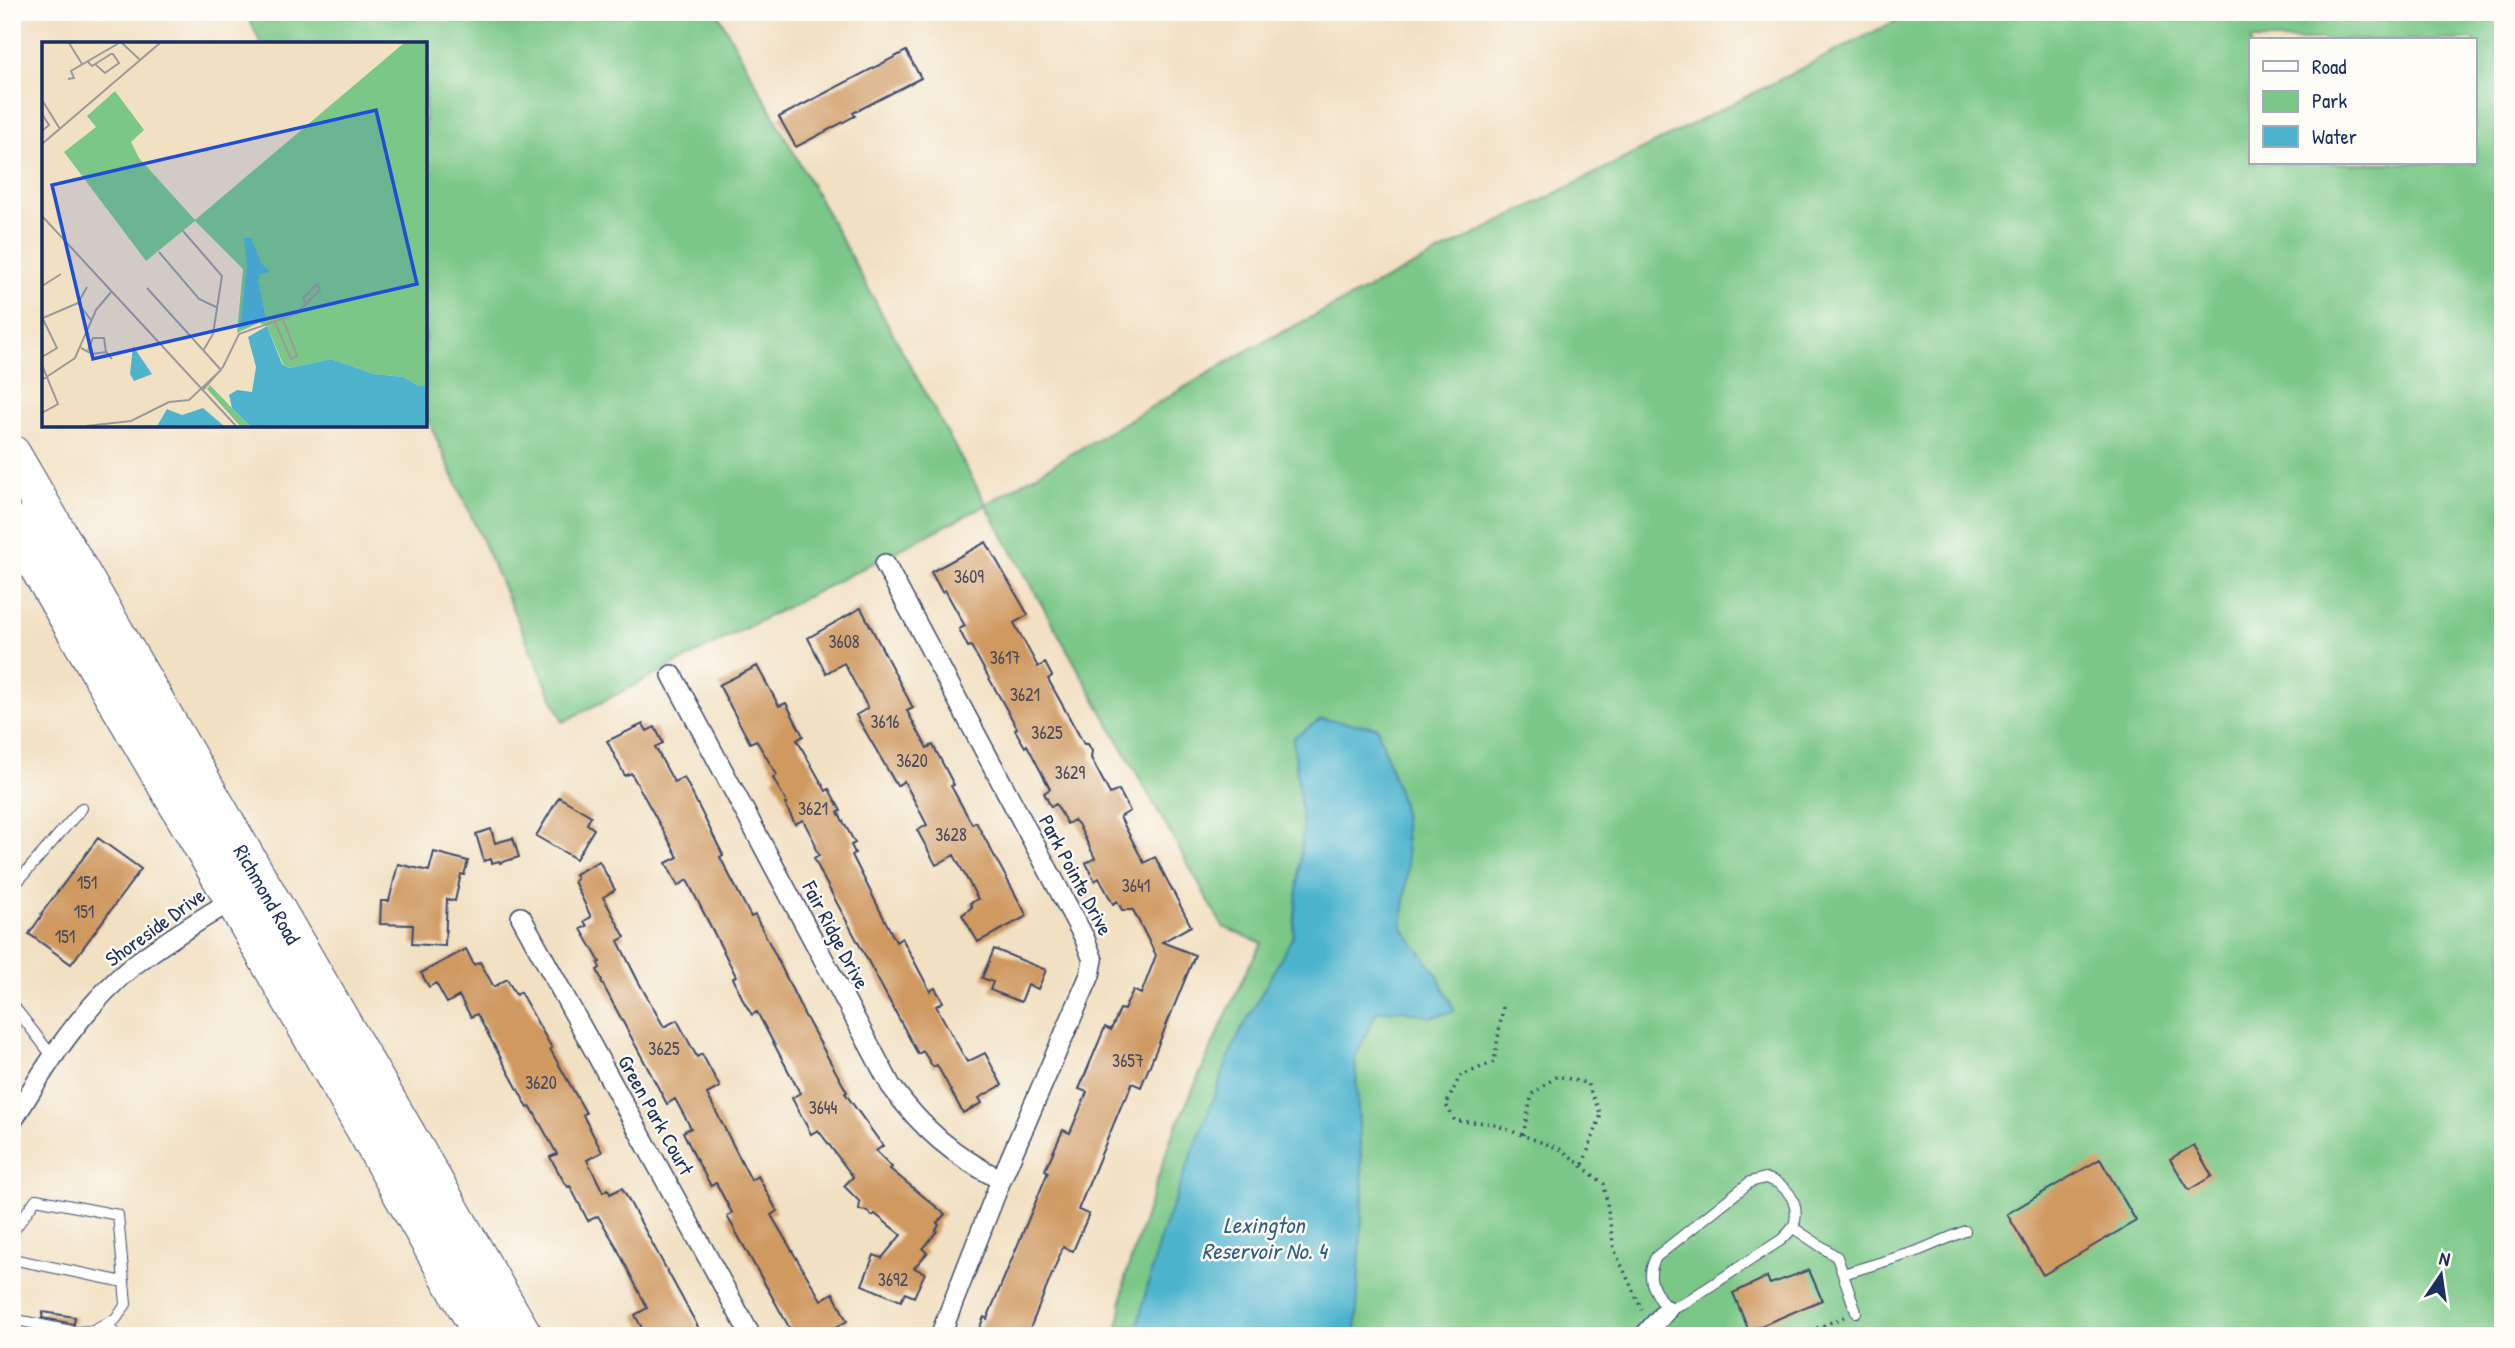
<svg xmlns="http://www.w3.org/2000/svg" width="2515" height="1348" font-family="'Patrick Hand',sans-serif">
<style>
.green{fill:#7ac787;stroke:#4a7b72;stroke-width:2;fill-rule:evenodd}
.water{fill:#4eb4cd;stroke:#347296;stroke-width:2}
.building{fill:#cf9960}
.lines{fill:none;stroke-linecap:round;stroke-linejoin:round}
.lane-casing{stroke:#3b4a6d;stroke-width:12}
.street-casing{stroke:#3b4a6d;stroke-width:22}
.highway-casing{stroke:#3b4a6d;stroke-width:39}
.path{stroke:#3b4a6d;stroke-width:3.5;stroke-dasharray:2 5;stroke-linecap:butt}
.lane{stroke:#fff;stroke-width:10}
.street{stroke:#fff;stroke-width:19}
.highway{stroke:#fff;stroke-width:37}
.labels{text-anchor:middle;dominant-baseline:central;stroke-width:5;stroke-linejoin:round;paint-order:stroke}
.number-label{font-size:18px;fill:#484a5e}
.street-label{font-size:21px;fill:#1b2f5e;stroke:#fdfcf7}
.water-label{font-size:23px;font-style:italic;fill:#2d5e85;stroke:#fdfcf7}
.inset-road{fill:none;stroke:#9c999a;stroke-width:2}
.view{fill:#1d4ed8;fill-opacity:0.15;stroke:#1d4ed8;stroke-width:3.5}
.inset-edge{fill:none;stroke:#1b2f5e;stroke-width:3.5}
</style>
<rect width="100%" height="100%" fill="#fdfcf7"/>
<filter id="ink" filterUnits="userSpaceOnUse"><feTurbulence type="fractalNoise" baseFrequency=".0143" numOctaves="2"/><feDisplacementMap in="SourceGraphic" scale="14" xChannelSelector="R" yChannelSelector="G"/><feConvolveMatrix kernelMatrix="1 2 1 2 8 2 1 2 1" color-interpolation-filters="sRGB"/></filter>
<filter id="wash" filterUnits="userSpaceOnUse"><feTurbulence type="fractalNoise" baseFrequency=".00686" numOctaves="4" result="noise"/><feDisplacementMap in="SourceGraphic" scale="28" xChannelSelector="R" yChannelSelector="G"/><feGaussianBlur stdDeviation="1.57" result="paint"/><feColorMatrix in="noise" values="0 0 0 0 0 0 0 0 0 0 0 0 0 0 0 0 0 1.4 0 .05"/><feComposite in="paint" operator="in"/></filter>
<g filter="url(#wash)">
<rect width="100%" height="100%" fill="#f2e0c2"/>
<path class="green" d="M246 12H717L986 504 1255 346 1913 12H2503V1336H1117L1125 1278 1171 1138 1246 971 1262 943 1223 927 986 505 563 722 425 413V44H261ZM2251 40H2475V163H2251Z"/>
<path class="water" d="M1321 719 1377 727 1402 803 1408 866 1402 927 1438 976 1455 1011 1431 1017 1404 1010 1377 1011 1355 1058 1363 1191 1356 1331 1352 1336H1135L1160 1238 1235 1042 1293 936 1303 829 1293 738Z"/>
<g id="blocks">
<path class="building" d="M906 51 921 78 853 113 855 116 796 147 779 117Z
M986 542 1028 615 1014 623 1038 667 1045 663 1052 676 1048 679 1084 744H1088L1092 751 1091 758 1110 794 1119 790 1130 811 1120 817 1144 863 1155 857 1191 926 1162 942 1195 955 1141 1087 1132 1083 1126 1099H1124L1078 1210 1089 1214 1073 1251 1063 1247 1027 1336H976L984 1317 987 1319 1048 1172 1045 1170 1063 1130 1070 1133 1087 1092 1079 1089 1105 1027 1111 1030 1120 1009 1124 1010 1133 990 1141 994 1156 955 1133 910H1122L1117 901 1113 904 1099 878 1095 881 1086 863 1095 858 1078 824 1074 820 1067 824 1056 804 1051 807 1044 793 1050 789 1027 745 1025 747 1015 730 1017 728 971 646 968 647 959 629 965 626 945 590 942 592 931 572Z
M861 608 913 708 907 711 927 748 933 745 954 785 951 786 972 824 976 822 1027 916 978 942 962 915 972 907 970 903 978 899 954 855 936 865 917 830 927 825 913 798 904 781 897 786 856 715 868 708 844 663 826 673 808 638Z
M757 666 779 706 786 703 803 736 797 740 826 791 829 789 841 811 838 812 855 843 851 845 855 853 852 855 896 942 902 938 930 991 935 988 943 1002 936 1006 967 1062 985 1053 1002 1085 979 1098 982 1103 963 1113 937 1065 933 1067 923 1051 918 1054 824 879 814 858 819 855 814 846 816 845 803 820 795 824 785 804 787 803 773 778 777 775 756 740 750 743 719 685Z
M643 724 647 731 655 727 663 743 655 747 674 782 684 777 723 855 720 857 751 917 755 915 776 956 804 1014 847 1092 845 1093 883 1146 876 1151 892 1167 890 1169 945 1214 937 1223 939 1225 936 1230 937 1231 923 1249 927 1253 914 1268 925 1273 914 1297 905 1293 901 1301 862 1285 874 1255 882 1258 901 1235 875 1214 872 1216 867 1211 859 1210 860 1202 844 1186 853 1177 818 1130 811 1134 792 1098 800 1093 757 1012 752 1015 744 1002 733 978 736 976 687 880 678 886 666 863 678 857 631 773 625 776 607 741Z
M559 797 591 816 587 824 594 829 576 859 536 836Z
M491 829 495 843 513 838 519 857 500 863 499 861 492 863 491 859 484 861 476 834Z
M98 838 141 869 71 964 29 934 42 915 41 914Z
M434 852 468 861 464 875 461 874 455 901 447 899 445 946 412 944 413 925 380 924 381 901H389L398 864 429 871Z
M599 861 615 890 603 897 625 937 618 941 638 981 664 1027 677 1020 697 1057 702 1054 720 1087 707 1094 751 1180 758 1176 777 1211 771 1215 821 1300 833 1293 847 1321 820 1336H794L727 1216 732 1213 716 1183 711 1186 695 1157 683 1132 691 1128 675 1099 667 1104 601 981 602 980 597 970 600 968 598 963 600 962 581 929 587 926 584 921 591 917 574 881 577 879 575 874Z
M466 949 474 965 480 962 494 987 507 979 516 995 520 992 552 1048 550 1049 586 1113 583 1115 602 1152 587 1160 603 1192 608 1189 610 1194 622 1188 703 1336H646L635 1315 647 1308 615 1244 598 1216 588 1221 570 1186 568 1187 563 1180 550 1157 557 1154 531 1107 528 1108 477 1014 471 1017 459 996 447 1003 436 983 429 987 421 973Z
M994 949 1046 970 1038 989 1028 985 1021 1002 990 990 993 982 982 978Z
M2194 1145 2212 1176 2189 1190 2170 1159Z
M2100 1159 2136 1221 2043 1275 2007 1214Z
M1809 1270 1822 1300 1749 1331 1733 1293 1767 1277 1770 1284Z
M43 1312 75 1317 74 1324 42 1318Z"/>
</g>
</g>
<g filter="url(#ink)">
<use href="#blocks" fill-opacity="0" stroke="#3b4a6d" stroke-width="2"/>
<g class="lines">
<defs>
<path id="lane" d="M12 888 82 808
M12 1004 53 1057
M1765 1178C1785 1183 1799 1200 1795 1221 1794 1229 1786 1235 1781 1240L1686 1302 1667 1310C1655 1290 1644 1280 1656 1257L1750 1182Z
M1792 1227 1837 1257 1856 1312
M12 1233 36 1199 118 1215 126 1304 116 1319 93 1331 76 1332 12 1319
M12 1259 124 1282
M1843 1274 1915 1252 1965 1231
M108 1324 116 1336"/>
<path id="street" d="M885 564 1084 937 1093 960 1090 975 1001 1180 940 1336
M672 675 891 1086C923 1130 953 1155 1001 1180
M521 917 751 1336
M12 1122C46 1065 82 1007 134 965 167 939 203 919 238 896
M1644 1336 1667 1310"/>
<g id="highway">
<path id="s1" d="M12 454 524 1336"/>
<path d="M12 523 233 899 483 1336"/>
</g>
</defs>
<use href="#lane" class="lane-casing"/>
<use href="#street" class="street-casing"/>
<use href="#highway" class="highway-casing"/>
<path class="path" d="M1503 1007 1494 1062 1460 1076 1446 1105 1455 1121 1490 1123 1562 1150 1604 1184 1614 1249 1642 1310
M1523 1135 1532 1094 1557 1076 1587 1083 1601 1115 1582 1167
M1797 1336 1844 1317"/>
<use href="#lane" class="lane"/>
<use href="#street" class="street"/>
<use href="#highway" class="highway"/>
</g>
</g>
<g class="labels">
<g class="number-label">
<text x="969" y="576">3609</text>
<text x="844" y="641">3608</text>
<text x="1005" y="657">3617</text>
<text x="1025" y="694">3621</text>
<text x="885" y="721">3616</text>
<text x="1047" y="732">3625</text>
<text x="912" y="760">3620</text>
<text x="1070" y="772">3629</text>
<text x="813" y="808">3621</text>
<text x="951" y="834">3628</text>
<text x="87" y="882">151</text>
<text x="1136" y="885">3641</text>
<text x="84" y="911">151</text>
<text x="65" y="936">151</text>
<text x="664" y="1048">3625</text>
<text x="1128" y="1060">3657</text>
<text x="541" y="1082">3620</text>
<text x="823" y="1107">3644</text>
<text x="893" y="1279">3692</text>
</g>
<g class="street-label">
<text transform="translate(1076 875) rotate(62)">Park Pointe Drive</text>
<text stroke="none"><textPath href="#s1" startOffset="509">Richmond Road</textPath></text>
<text transform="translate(155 927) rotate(-36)">Shoreside Drive</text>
<text transform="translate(836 935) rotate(62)">Fair Ridge Drive</text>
<text transform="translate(656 1115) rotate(61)">Green Park Court</text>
</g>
<g class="water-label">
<text x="1264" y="1224">Lexington<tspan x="1264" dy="26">Reservoir No. 4</tspan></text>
</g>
</g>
<g transform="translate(42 42)">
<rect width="385" height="385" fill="#f2e0c2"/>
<path d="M362 1H385V344H376L362 335 332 332 289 317 247 326 241 322 225 284 217 281 195 291 201 227 153 179 104 219 22 110 54 85 45 74 73 49 102 88 89 100 97 116 153 178ZM168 343 190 366 208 384H198L165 347Z" fill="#7ac787"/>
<path d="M202 196H209L219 221 228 230 218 232 216 239 224 277 198 287 205 225ZM225 284 240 322 247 326 289 317 332 332 362 335 376 344H385V384H208L190 366 187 353 195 348 210 350 214 325 206 295ZM91 304 110 332 92 339 88 332ZM161 366 182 384H115L125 367 140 373Z" fill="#4eb4cd"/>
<path class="inset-road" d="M27 1 40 22M80 1 98 18M45 19 50 24 69 12H71L77 21 63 31 53 22M26 37 32 36 29 29 77 1M0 58 18 87M0 72 7 83 0 89M0 102 118 1M0 174 194 384M141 189 180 234 171 292 161 309M117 210 157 257 174 265M275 242 278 248 264 262 261 256ZM0 244 19 232M45 245 36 261 49 278M105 246 179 328M0 275 15 306 0 315M1 276 36 261M232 278 249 317 255 314 241 277M39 306 50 312 64 310M46 308 51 296H62L64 310 70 317M0 323 16 362 0 371M0 338 33 316 54 268 70 249M161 348 181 325 197 292 254 272 264 262M44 384 89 379 127 360 147 358 179 328"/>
<path class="view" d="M334 68 375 242 51 317 10 143Z"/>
<rect width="385" height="385" class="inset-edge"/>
</g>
<rect width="2515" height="1348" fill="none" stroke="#fdfcf7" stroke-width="42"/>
<rect x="2249" y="38" width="228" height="126" fill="#fdfcf7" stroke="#a3aaba" stroke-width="2"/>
<rect x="2263" y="61" width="35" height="10" fill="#ffffff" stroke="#a3aaba" stroke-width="2"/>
<text x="2312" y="74" font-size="21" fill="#1b2f5e">Road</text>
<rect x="2263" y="91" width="35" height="21" fill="#7ac787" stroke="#a3aaba" stroke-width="2"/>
<text x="2312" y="108" font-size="21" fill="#1b2f5e">Park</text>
<rect x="2263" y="126" width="35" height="21" fill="#4eb4cd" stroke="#a3aaba" stroke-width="2"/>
<text x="2312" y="144" font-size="21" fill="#1b2f5e">Water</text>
<g transform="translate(2441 1275) rotate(13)" stroke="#fdfcf7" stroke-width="5" paint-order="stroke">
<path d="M0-5L12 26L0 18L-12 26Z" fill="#1b2f5e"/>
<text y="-10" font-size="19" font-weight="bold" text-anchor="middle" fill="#1b2f5e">N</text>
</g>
</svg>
